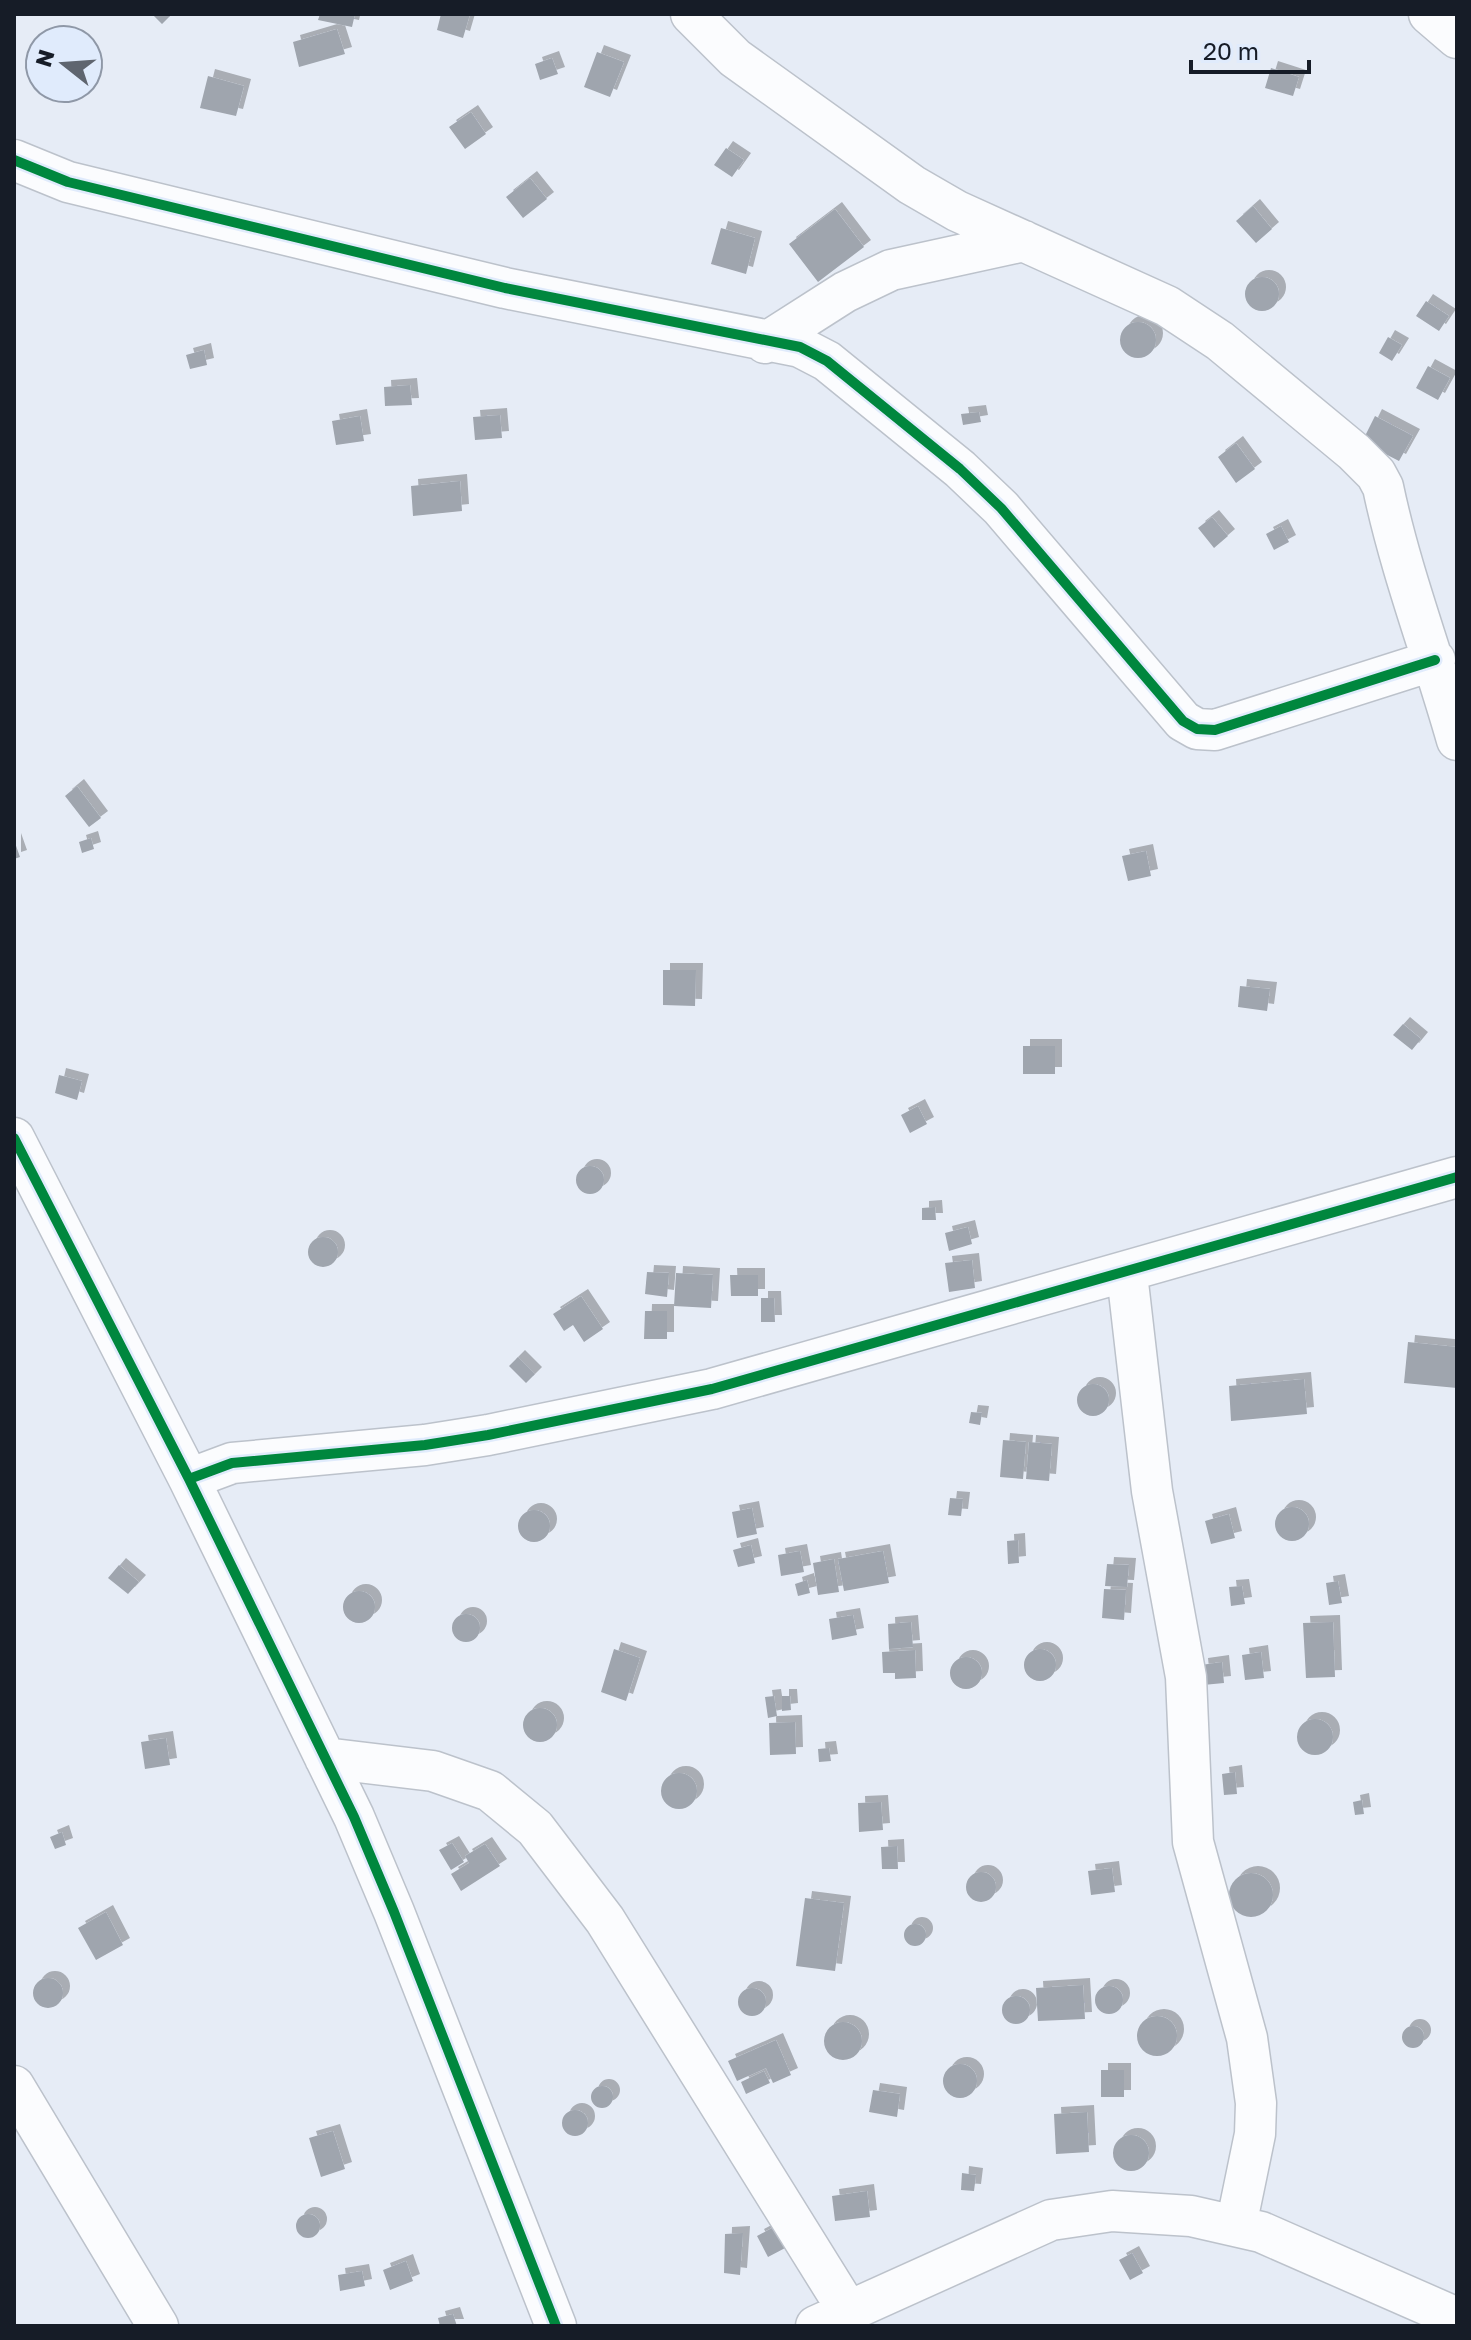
<svg xmlns="http://www.w3.org/2000/svg" width="1471" height="2340" font-family="'Golos Text',sans-serif">
<style>
.building{fill:#9fa5ae;filter:url(#shadow)}
.lines{fill:none;stroke-linecap:round;stroke-linejoin:round}
.minor-casing{stroke:#bcc2cb;stroke-width:43}
.minor{stroke:#fbfcfe;stroke-width:40}
.cycleway-casing{stroke:#e0ebfc;stroke-width:15}
.cycleway{stroke:#00873e;stroke-width:10}
</style>
<defs>
<filter id="shadow"><feDropShadow dx="7" dy="-7" stdDeviation="0" flood-color="#0004"/></filter>
</defs>
<rect width="100%" height="100%" fill="#e6ecf6"/>
<path class="building" d="M152 14H172L162 24Z
M320 14H355L352 27 318 20Z
M441 14H470L463 38 437 30Z
M337 29 345 54 299 67 293 42Z
M597 52 624 62 610 97 584 87Z
M552 58 558 74 540 80 535 64Z
M1271 68 1299 77 1293 96 1265 88Z
M208 76 244 86 236 116 200 108Z
M471 112 486 134 465 149 449 127Z
M726 148 744 160 732 177 714 165Z
M530 178 547 199 523 218 506 197Z
M1253 206 1272 229 1256 243 1236 221Z
M835 209 864 247 818 282 789 244Z
M721 228 755 238 746 274 711 264Z
M1245 294a17 17 0 1 1 34 0a17 17 0 1 1-34 0Z
M1426 301 1449 316 1439 331 1416 316Z
M1120 340a18 18 0 1 1 36 0a18 18 0 1 1-36 0Z
M1388 337 1402 345 1392 361 1379 353Z
M204 350 207 365 190 369 186 355Z
M1428 366 1450 378 1438 400 1416 388Z
M410 385 412 405 385 406 384 387Z
M979 412 981 422 963 425 961 414Z
M500 415 502 438 475 440 473 417Z
M360 416 364 441 336 445 332 421Z
M1375 416 1413 436 1399 461 1362 442Z
M1236 443 1255 469 1236 483 1218 457Z
M460 481 462 511 413 516 411 486Z
M1212 517 1228 536 1214 548 1198 528Z
M1281 526 1289 542 1274 550 1266 534Z
M77 786 101 818 89 827 65 796Z
M91 838 94 849 82 853 79 842Z
M14 840 20 857 14 859Z
M1146 851 1151 876 1128 881 1122 856Z
M663 970H696L695 1006 663 1005Z
M1240 986 1270 989 1267 1011 1238 1007Z
M1403 1024 1421 1039 1412 1050 1393 1035Z
M1023 1046H1055V1074H1023Z
M59 1075 82 1081 77 1100 55 1093Z
M918 1106 927 1124 910 1133 901 1115Z
M576 1180a14 14 0 1 1 28 0a14 14 0 1 1-28 0Z
M935 1207 936 1220H922V1208Z
M968 1227 972 1244 949 1251 945 1233Z
M308 1252a15 15 0 1 1 30 0a15 15 0 1 1-30 0Z
M972 1260 975 1288 949 1292 945 1263Z
M647 1272 669 1273 667 1297 645 1294Z
M676 1273 713 1275 711 1308 674 1306Z
M730 1275H758V1296H731Z
M581 1296 603 1329 584 1342 573 1325 564 1331 553 1314Z
M761 1298H774L775 1322H761Z
M645 1311H667V1339H644Z
M1408 1342 1457 1347V1388L1404 1383Z
M518 1357 535 1374 526 1383 509 1366Z
M1304 1379 1307 1414 1231 1421 1229 1386Z
M1077 1400a16 16 0 1 1 32 0a16 16 0 1 1-32 0Z
M971 1412 982 1413 980 1425 969 1423Z
M1003 1440 1026 1442 1023 1479 1000 1477Z
M1029 1442 1052 1444 1049 1481 1026 1479Z
M950 1498 963 1499 961 1516 948 1515Z
M1275 1524a17 17 0 1 1 34 0a17 17 0 1 1-34 0Z
M752 1508 757 1534 737 1538 732 1512Z
M518 1526a16 16 0 1 1 32 0a16 16 0 1 1-32 0Z
M1229 1514 1235 1538 1211 1544 1205 1521Z
M1018 1540 1019 1563 1008 1564 1007 1541Z
M751 1545 755 1563 738 1567 733 1550Z
M800 1551 804 1572 781 1576 778 1555Z
M883 1551 889 1583 844 1591 838 1559Z
M834 1559 839 1592 818 1595 813 1563Z
M1107 1564 1129 1565 1127 1587 1105 1586Z
M119 1565 139 1582 128 1594 108 1578Z
M807 1580 810 1593 798 1596 795 1584Z
M1338 1581 1342 1603 1329 1605 1326 1583Z
M1242 1586 1245 1604 1231 1606 1229 1587Z
M1104 1589 1126 1590 1124 1620 1102 1618Z
M343 1607a16 16 0 1 1 32 0a16 16 0 1 1-32 0Z
M452 1628a14 14 0 1 1 28 0a14 14 0 1 1-28 0Z
M853 1615 857 1635 832 1640 829 1619Z
M911 1622 913 1647 889 1649 888 1624Z
M1333 1622 1335 1677 1306 1678 1303 1623Z
M1024 1665a16 16 0 1 1 32 0a16 16 0 1 1-32 0Z
M614 1649 640 1658 626 1701 601 1692Z
M915 1650 916 1678 895 1679V1673H883L882 1652Z
M1261 1652 1264 1678 1245 1680 1242 1655Z
M950 1673a16 16 0 1 1 32 0a16 16 0 1 1-32 0Z
M1222 1662 1224 1683 1203 1685 1201 1665Z
M774 1696 777 1716 768 1718 765 1697Z
M782 1696H790L791 1710 782 1711Z
M523 1725a17 17 0 1 1 34 0a17 17 0 1 1-34 0Z
M1297 1737a18 18 0 1 1 36 0a18 18 0 1 1-36 0Z
M795 1722 796 1754 770 1755 769 1723Z
M166 1738 170 1765 145 1769 141 1742Z
M829 1748 831 1761 819 1762 818 1749Z
M1235 1772 1237 1794 1224 1795 1222 1774Z
M661 1791a18 18 0 1 1 36 0a18 18 0 1 1-36 0Z
M1362 1800 1364 1814 1355 1815 1353 1802Z
M881 1802 883 1830 859 1832 858 1803Z
M62 1832 66 1845 55 1849 50 1837Z
M452 1843 464 1862 451 1870 439 1850Z
M485 1844 500 1866 461 1891 451 1874 469 1863 465 1856Z
M897 1846 898 1869H882L881 1847Z
M1112 1868 1115 1892 1091 1895 1088 1871Z
M966 1887a15 15 0 1 1 30 0a15 15 0 1 1-30 0Z
M1229 1895a22 22 0 1 1 44 0a22 22 0 1 1-44 0Z
M805 1898 844 1903 835 1971 796 1966Z
M106 1912 123 1945 96 1960 78 1928Z
M904 1935a11 11 0 1 1 22 0a11 11 0 1 1-22 0Z
M33 1993a15 15 0 1 1 30 0a15 15 0 1 1-30 0Z
M1083 1985 1085 2019 1038 2021 1036 1988Z
M1095 2000a14 14 0 1 1 28 0a14 14 0 1 1-28 0Z
M738 2002a14 14 0 1 1 28 0a14 14 0 1 1-28 0Z
M1002 2010a14 14 0 1 1 28 0a14 14 0 1 1-28 0Z
M1137 2036a20 20 0 1 1 40 0a20 20 0 1 1-40 0Z
M824 2041a19 19 0 1 1 38 0a19 19 0 1 1-38 0Z
M1402 2037a11 11 0 1 1 22 0a11 11 0 1 1-22 0Z
M776 2040 791 2075 773 2083 766 2068 737 2081 728 2061Z
M943 2081a17 17 0 1 1 34 0a17 17 0 1 1-34 0Z
M1101 2070H1124V2097H1101Z
M764 2071 770 2083 746 2094 741 2082Z
M591 2097a11 11 0 1 1 22 0a11 11 0 1 1-22 0Z
M873 2090 900 2094 897 2117 869 2112Z
M562 2123a13 13 0 1 1 26 0a13 13 0 1 1-26 0Z
M1087 2112 1089 2152 1056 2154 1054 2114Z
M333 2131 345 2169 321 2177 309 2138Z
M1113 2153a18 18 0 1 1 36 0a18 18 0 1 1-36 0Z
M962 2173 976 2175 974 2191 961 2190Z
M867 2191 870 2217 835 2221 832 2196Z
M296 2226a12 12 0 1 1 24 0a12 12 0 1 1-24 0Z
M776 2226 787 2247 768 2257 757 2236Z
M743 2233 740 2275 724 2273 725 2234Z
M1132 2253 1143 2273 1130 2280 1119 2260Z
M406 2261 413 2281 390 2290 383 2270Z
M362 2271 365 2286 340 2291 338 2275Z
M453 2314 457 2326H440L438 2318Z"/>
<g class="lines">
<defs>
<path id="minor" d="M691 14 735 58 912 185 957 211 1167 306 1220 341 1354 452 1376 474 1383 487C1401 573 1433 655 1457 740
M1429 14 1457 38
M14 160 68 182 505 288 800 347 827 361 960 469 1001 508 1183 721 1197 729 1215 730 1435 660
M765 343 845 292 891 270 1024 241
M14 1138 189 1479 354 1817 394 1912 556 2326
M1127 1274 1152 1491 1186 1677 1193 1842 1247 2038 1256 2103 1255 2134 1236 2226
M189 1479 232 1463 425 1445 488 1435 712 1389 1457 1177
M325 1758 433 1771 490 1791 535 1828 605 1920 847 2309
M14 2086 158 2326
M816 2326 1051 2220 1112 2211 1191 2216 1261 2232 1457 2318"/>
</defs>
<use href="#minor" class="minor-casing"/>
<use href="#minor" class="minor"/>
<defs>
<path id="cycleway" d="M14 160 68 182 505 288 800 347 827 361 960 469 1001 508 1183 721 1197 729 1215 730 1435 660
M14 1138 189 1479 354 1817 394 1912 556 2326
M189 1479 232 1463 425 1445 488 1435 712 1389 1457 1177"/>
</defs>
<use href="#cycleway" class="cycleway-casing"/>
<use href="#cycleway" class="cycleway"/>
</g>
<rect width="1471" height="2340" fill="none" stroke="#161c27" stroke-width="32"/>
<g transform="translate(64 64) rotate(287)"><circle r="38" fill="#e0ebfc" stroke="#8f98a7" stroke-width="2"/>
<path d="M0-6L14 30L0 20L-14 30Z" fill="#5f656f"/>
<text y="-12" font-size="22" font-weight="bold" text-anchor="middle" fill="#161c27">N</text>
</g>
<path d="M1191 60v12h118v-12" fill="none" stroke="#161c27" stroke-width="4"/>
<text x="1203" y="60" font-size="24" fill="#161c27" stroke="#e0ebfc" stroke-width="6" paint-order="stroke">20 m</text>
</svg>
